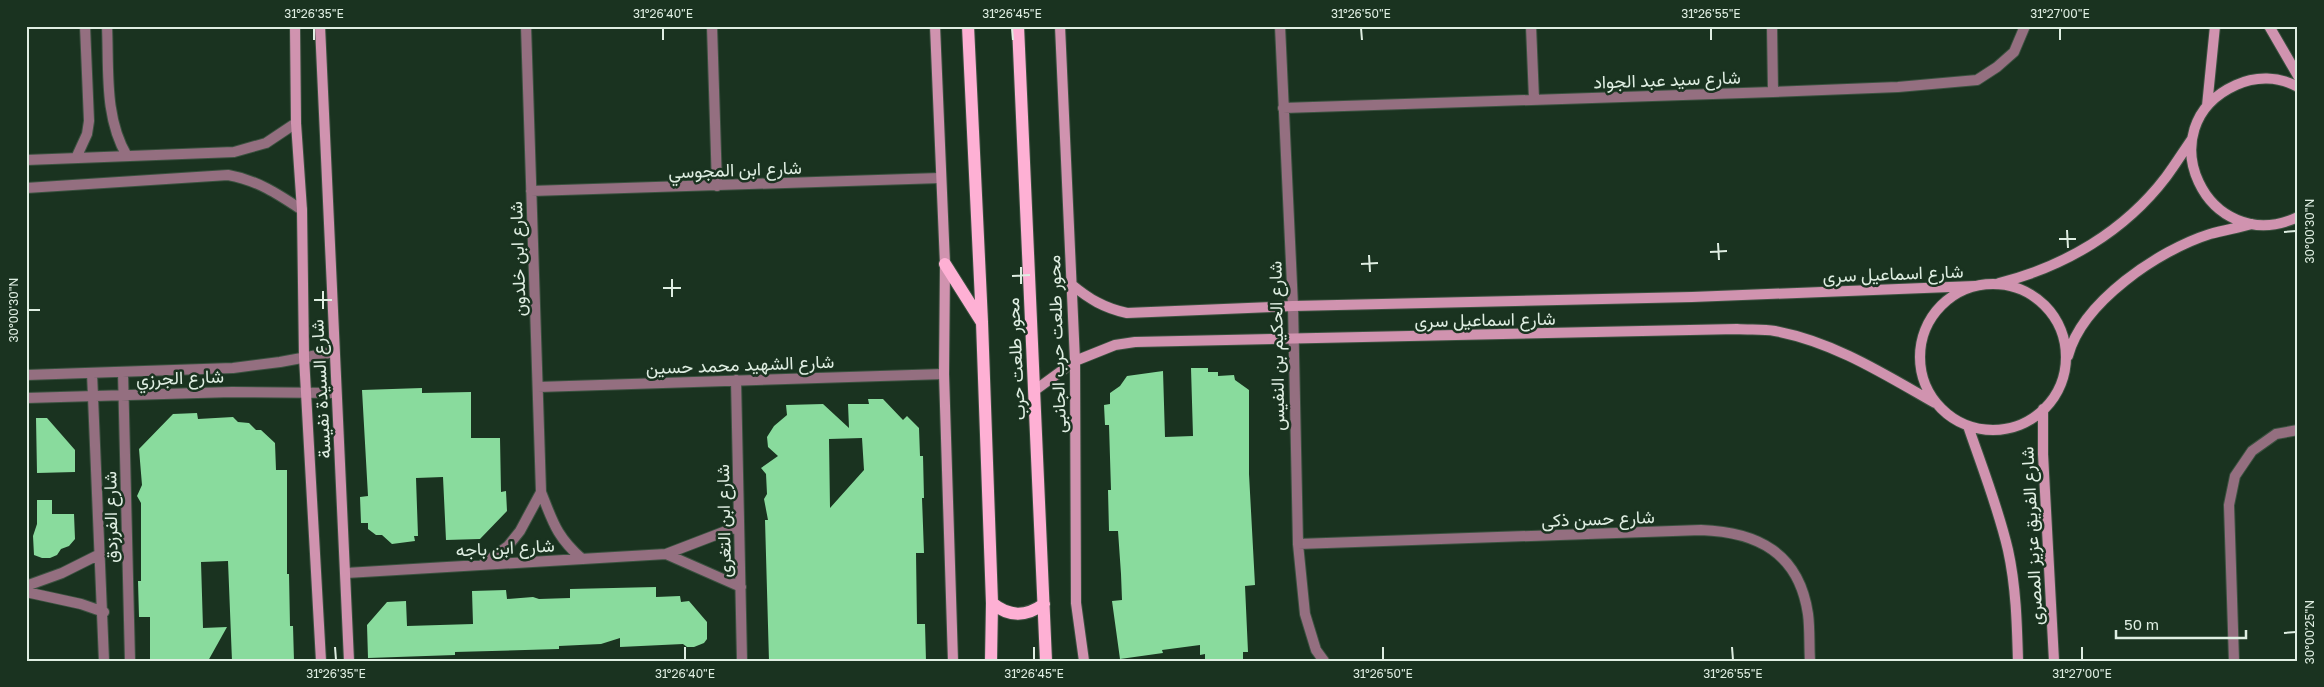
<svg xmlns="http://www.w3.org/2000/svg" width="2324" height="687" font-family="'Golos Text',Vazirmatn,sans-serif">
<style>
.building{fill:#89db9d;fill-rule:evenodd}
.lines{fill:none;stroke-linecap:round;stroke-linejoin:round}
.street-casing{stroke:#3a513f;stroke-width:12}
.secondary-casing{stroke:#3a513f;stroke-width:12}
.primary-casing{stroke:#3a513f;stroke-width:14}
.street{stroke:#946f80;stroke-width:10}
.secondary{stroke:#d093af;stroke-width:10}
.primary{stroke:#feb0d4;stroke-width:12}
.ticks{fill:none;stroke:#dfeee2;stroke-width:2}
.labels{text-anchor:middle;dominant-baseline:central;stroke-width:5;stroke-linejoin:round;paint-order:stroke}
.street-label{font-size:18px;fill:#dfeee2;stroke:#1a3320}
.neatline{fill:none;stroke:#dfeee2;stroke-width:2}
.ticks-label{font-size:12px;text-anchor:middle;fill:#dfeee2}
</style>
<rect width="100%" height="100%" fill="#1a3320"/>
<path class="building" d="M1191 368H1208V372H1218V376L1234 375 1235 380 1249 390V474L1255 585 1245 586 1248 652H1243V661H1205V654L1200 655V645L1162 650 1163 653 1120 659 1112 601 1122 600 1121 574 1118 531H1109L1108 490H1111L1109 425H1105L1104 405 1110 404V393L1120 386 1127 376 1163 371 1165 437 1193 436Z
M422 388V393L471 392V438H500L501 492 506 491 507 511 480 539 446 540 443 477 416 478 418 536H414L415 541 392 544 382 535H376L368 529V523H361L360 497 368 496 362 390Z
M868 399H883L903 420 907 416 919 428 920 456H923L924 498H922L924 553H916L917 624H925L926 661H769L765 520H768L764 499 767 494 766 474 761 468 778 456 768 447 767 437 774 426 787 415 786 405 823 404 849 428 848 404H869ZM862 438 864 470 830 508 829 439Z
M197 413 198 419 233 417 238 422 249 423 256 430H261L275 443 276 470H287V574H289L290 626H293L294 661H232L228 561 201 562 203 628 227 627 208 661H150V617H139L138 581H141V503L137 496 142 485 139 449 173 414Z
M36 418H47L75 450V472L37 473Z
M37 500H52V514H74L75 539 69 546 61 549 57 555 50 558H42L34 555 33 536 37 524Z
M656 587V597L680 596 681 602 689 601 707 622V639L704 643 694 647H687L683 644 620 647V638L601 644 559 646V649L455 652V655L368 658 367 625 387 602 406 601 407 626 473 624 472 591 506 590 507 599 533 597 539 599 570 598V589Z"/>
<g class="lines">
<defs>
<path id="street" d="M107 26C109 70 104 117 127 156
M526 26 541 492C553 522 556 536 582 559
M712 26 717 186
M1280 26 1293 306 1298 544 1305 614 1316 650 1324 661
M1531 26 1534 99
M1772 26 1773 92
M1283 108 1773 92 1898 87 1977 80 1997 67 2014 52 2025 26
M76 158 87 134 89 121 85 26
M26 160 234 152 266 143 296 123
M26 188 228 175C257 180 278 194 302 210
M531 191 940 178
M123 372 130 661
M92 373 104 661
M26 375 233 368 280 362 334 352
M736 380 742 661
M538 387 944 374
M26 398 232 392 336 393
M1298 544 1701 530C1758 532 1799 553 1808 614 1810 629 1809 646 1810 661
M666 554 741 587
M482 565 508 546 520 531 541 492
M346 573 666 554 739 526
M26 586 62 573 100 554
M26 592 81 604 104 612
M2234 661 2229 505 2235 476 2252 451 2276 434 2298 430"/>
<path id="secondary" d="M295 26 296 123 302 210 304 357 321 661
M320 26 349 661
M935 26 945 264 944 374 953 661
M1060 26 1075 361 1076 603 1084 661
M2269 26 2298 76
M2298 87C2279 76 2255 76 2236 85 2145 126 2207 259 2298 217
M2207 106 2215 26
M1999 283C2064 267 2125 231 2166 177 2175 165 2183 152 2192 139
M1071 284C1089 299 1104 308 1127 313L1293 306 1692 297 1975 286
M1920 357a73 73 0 1 1 146 0a73 73 0 1 1-146 0Z
M2068 356C2082 302 2159 250 2210 234 2224 230 2238 228 2252 224
M1034 391 1075 361 1115 345 1135 342 1737 329C1750 330 1763 329 1775 331 1834 342 1884 374 1935 403
M2043 409V454L2054 661
M1968 426C1982 467 1998 507 2008 550 2016 586 2017 624 2018 661"/>
<path id="primary" d="M968 26 982 322 992 603 991 661
M1018 26 1046 661
M945 264 981 321
M992 603C1009 617 1026 617 1044 604"/>
</defs>
<use href="#street" class="street-casing"/>
<use href="#secondary" class="secondary-casing"/>
<use href="#primary" class="primary-casing"/>
<use href="#street" class="street"/>
<use href="#secondary" class="secondary"/>
<use href="#primary" class="primary"/>
</g>
<path class="ticks" d="M314 28V40M663 28V40M1012 28 1013 40M1361 28 1362 40M1711 28V40M2060 28V40M2067 230 2068 248M2284 232 2296 231M2059 239H2076M1718 243 1719 260M1710 252 1727 251M1369 255 1370 272M1361 264 1378 263M1021 267V284M1012 276 1030 275M672 279V297M663 288H681M323 291V309M314 300H332M28 310H40M2284 633 2296 632M335 647 336 660M685 647V660M1034 647V660M1383 647V660M1732 647 1733 660M2082 647V660"/>
<g class="labels">
<g class="street-label">
<text transform="translate(1667 79) rotate(-2)">شارع سيد عبد الجواد</text>
<text transform="translate(735 169) rotate(-2)">شارع ابن المجوسي</text>
<text transform="translate(517 259) rotate(-92)">شارع ابن خلدون</text>
<text transform="translate(1893 273) rotate(-2)">شارع اسماعيل سرى</text>
<text transform="translate(1485 319) rotate(-1)">شارع اسماعيل سرى</text>
<text transform="translate(1056 344) rotate(-92)">محور طلعت حرب الجانبى</text>
<text transform="translate(1276 346) rotate(-91)">شارع الحكيم بن النفيس</text>
<text transform="translate(1015 359) rotate(-93)">محور طلعت حرب</text>
<text transform="translate(740 364) rotate(-2)">شارع الشهيد محمد حسين</text>
<text transform="translate(180 377) rotate(-2)">شارع الجرزي</text>
<text transform="translate(320 389) rotate(-93)">شارع السيدة نفيسة</text>
<text transform="translate(110 517) rotate(-91)">شارع الفرزدق</text>
<text transform="translate(1598 518) rotate(-2)">شارع حسن ذكى</text>
<text transform="translate(723 521) rotate(-91)">شارع ابن التغرى</text>
<text transform="translate(2031 536) rotate(-93)">شارع الفريق عزيز المصرى</text>
<text transform="translate(505 547) rotate(-3)">شارع ابن باجه</text>
</g>
</g>
<rect width="2324" height="687" fill="none" stroke="#1a3320" stroke-width="55"/>
<path d="M2116 630v8h130v-8" fill="none" stroke="#dfeee2" stroke-width="2.5"/>
<text x="2124" y="630" font-size="15" fill="#dfeee2" stroke="#1a3320" stroke-width="4" paint-order="stroke">50 m</text>
<rect x="28" y="28" width="2268" height="632" class="neatline"/>
<g class="ticks-label">
<text x="314" y="18">31°26'35"E</text>
<text x="663" y="18">31°26'40"E</text>
<text x="1012" y="18">31°26'45"E</text>
<text x="1361" y="18">31°26'50"E</text>
<text x="1711" y="18">31°26'55"E</text>
<text x="2060" y="18">31°27'00"E</text>
<text transform="translate(2310 231) rotate(-90)" y="4">30°00'30"N</text>
<text transform="translate(14 310) rotate(-90)" y="4">30°00'30"N</text>
<text transform="translate(2310 632) rotate(-90)" y="4">30°00'25"N</text>
<text x="336" y="678">31°26'35"E</text>
<text x="685" y="678">31°26'40"E</text>
<text x="1034" y="678">31°26'45"E</text>
<text x="1383" y="678">31°26'50"E</text>
<text x="1733" y="678">31°26'55"E</text>
<text x="2082" y="678">31°27'00"E</text>
</g>
</svg>
